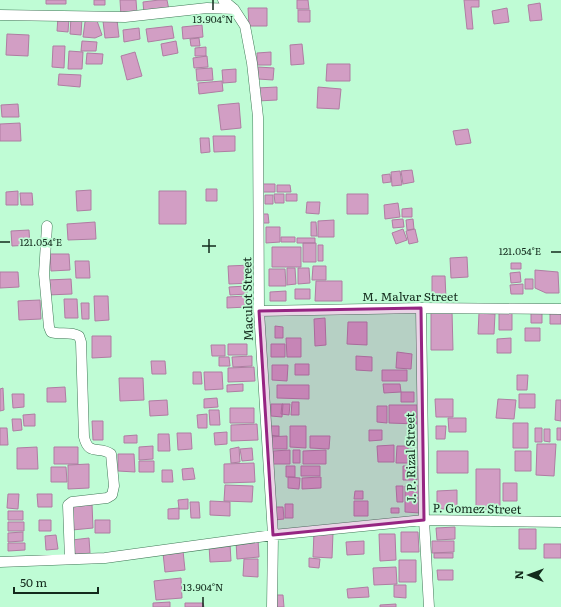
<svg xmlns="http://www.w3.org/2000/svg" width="561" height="607" font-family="Literata,serif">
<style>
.building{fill:#d29ec4;stroke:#af7da2}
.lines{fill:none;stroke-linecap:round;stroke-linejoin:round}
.street-casing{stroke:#417958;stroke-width:11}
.street{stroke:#fff;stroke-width:10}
.marked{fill:#962482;fill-opacity:0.2;stroke:#962482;stroke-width:3;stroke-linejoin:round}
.ticks{fill:none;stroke:#132a1c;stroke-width:1.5}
.labels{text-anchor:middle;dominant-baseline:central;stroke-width:3.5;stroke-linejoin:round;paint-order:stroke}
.street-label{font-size:12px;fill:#132a1c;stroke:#bffcd5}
.ticks-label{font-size:10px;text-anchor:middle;fill:#132a1c;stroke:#bffcd5;stroke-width:3.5;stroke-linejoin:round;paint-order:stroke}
</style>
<rect width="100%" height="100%" fill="#bffcd5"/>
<path class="building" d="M46 0H66V4H46Z
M94 0H105V5H94Z
M120 0H136L137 14 121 16Z
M159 0H167L169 10 144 14 143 2Z
M297 0H308L309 9H297Z
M464 0H479V7H471L473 29H467Z
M540 3 542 20 530 21 528 5Z
M248 8H267V26H249Z
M507 8 509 22 494 24 492 11Z
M298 10H310V22H298Z
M58 17 69 18 68 32 57 31Z
M71 17 82 18 81 35 70 34Z
M96 18 102 35 95 38 83 37 85 22Z
M117 20 119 37 105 38 103 21Z
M202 25 203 37 183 39 182 27Z
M172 26 174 38 148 42 146 29Z
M139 28 140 39 124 42 123 30Z
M7 34 29 35 28 56 6 55Z
M199 38 200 46H191L190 39Z
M82 41 97 42 96 51H81Z
M176 41 178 53 163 56 161 44Z
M302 44 304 64 291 65 290 45Z
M53 46H65L64 68 52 67Z
M206 47V56H195V48Z
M69 51 83 52 82 69H68Z
M135 52 142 76 127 80 121 56Z
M271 52V65H257V53Z
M87 53 103 54 102 64H86Z
M207 56 208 67 194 68 193 58Z
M327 64H350V81H326Z
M258 67 274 68 273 80 258 79Z
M212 68 213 80 197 81 196 69Z
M236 69V82L223 83 222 70Z
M59 74 81 75 80 87 58 85Z
M222 81 223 91 199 94 198 83Z
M277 87V100L257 101V88Z
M318 87 341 89 339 109 317 108Z
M239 103 241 128 221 130 218 105Z
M18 104 19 117H2L1 105Z
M20 123 21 141H0V124Z
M468 129 471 143 456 145 453 131Z
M213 136H235V151L214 152Z
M200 138H209L210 152 201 153Z
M412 170 414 182 403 184 401 171Z
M400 171 402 185 392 186 391 172Z
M390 174 391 182 383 183 382 175Z
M260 184H275V192H260Z
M277 185H290L291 192H277Z
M206 189H217V201H206Z
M91 190V210L77 211 76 191Z
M18 191V205H6V192Z
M159 191H186V224H159Z
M20 193H32L33 205H21Z
M274 194H284V203H275Z
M286 194H297V201H286Z
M347 194H368V214H347Z
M265 195H273V204H265Z
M307 202H320L319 214 306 213Z
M398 203 400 217 385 219 384 205Z
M412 208V217H402V209Z
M262 214H268L269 223H262Z
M403 219 404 227 393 228 392 220Z
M413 219 414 229 407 230 406 220Z
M334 220V237H318V221Z
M95 222 96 239 68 240 67 224Z
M311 222H316L317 236H311Z
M266 227H280V242L266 243Z
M403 229 407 240 396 244 392 233Z
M415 229 418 242 409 244 406 231Z
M29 230 30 245 12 246 11 231Z
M281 237H295V242H281Z
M297 238H315V243H297Z
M303 243H316V262H303Z
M318 245H323V261H318Z
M272 247H301V267H272Z
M50 254H69L70 270 51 271Z
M467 257 468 277 451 278 450 258Z
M75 261H89L90 278H76Z
M511 263H521V269H511Z
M252 265V283L229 284 228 266Z
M313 266H326V280H312Z
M287 268H295L296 284 287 285Z
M298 268H309L310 283 298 284Z
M269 269H285L286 286H269Z
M535 270 558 272 559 293H546L535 288Z
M0 272H18L19 287 0 288Z
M520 272 521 282 511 283 510 273Z
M432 276H445L446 299H432Z
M71 279 72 294 47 295V280Z
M525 279H533V289H525Z
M316 281H342V301H315Z
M523 284V294H511L510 285Z
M247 286V294L230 295 229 287Z
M295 289H310V299H295Z
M286 291V301H270V292Z
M94 296H108L109 320 95 321Z
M246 296 247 307 227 308V297Z
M64 299H77L78 318H65Z
M40 300 41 319 19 320 18 301Z
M81 303H89V319H82Z
M550 310H561V324H550Z
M452 311 453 350H431V312Z
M499 312H512V330H499Z
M531 312H542V323H531Z
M479 313 495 314 494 334H478Z
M325 318 326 345 315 346 314 319Z
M348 322H367V345L347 344Z
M275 326 283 327V338H275Z
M525 328H540V341H525Z
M92 336H111V357L92 358Z
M286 338H301V357H287Z
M511 338V353H497V339Z
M228 344H247V355H228Z
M271 344H285V357H271Z
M211 345H225V356H212Z
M397 352 412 354 411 369 396 368Z
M252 356V366L233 367 232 357Z
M356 356 372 357V371L356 370Z
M219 357H229L230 366H219Z
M151 361H165L166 374H152Z
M295 364H309V375H295Z
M272 365H288L287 381 272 380Z
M254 367 255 381 228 382V368Z
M382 370H407V381H382Z
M193 372H201L202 384H193Z
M204 372H222L223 389 205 390Z
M517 375H528L527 390H517Z
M119 378H143L144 400 120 401Z
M243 384V391L227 392V385Z
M383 384H400L401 392 384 393Z
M277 385H309V399L277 398Z
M65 387 66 402H47V388Z
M3 388 4 410 0 411V389Z
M401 392H414V402H401Z
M12 394H24V407L13 408Z
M519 394H535V408H519Z
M217 398 218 407 204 408V399Z
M435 399H453V417H436Z
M498 399 516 400 514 419 496 418Z
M167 400 168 415 150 416 149 401Z
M556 400H561V421L555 420Z
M292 402H299V415H291Z
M271 404H283L282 417 271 416Z
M282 404H290L289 415 281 414Z
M389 405H417V424L389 423Z
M377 406H387V423L377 422Z
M230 408H254V423H230Z
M209 410H219L220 425H210Z
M35 414V426H24L23 415Z
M207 414V428H198L197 415Z
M448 418H466V432H449Z
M12 419H21L22 430 13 431Z
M92 421H103V440H93Z
M513 423H528V448H513Z
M257 424 258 440 231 441V425Z
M268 426H279V436L268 435Z
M290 426H306V448L290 447Z
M436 426H446L445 439H436Z
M0 428H7L8 445H0Z
M535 428H542V442H535Z
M557 428H561V440H557Z
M544 429H550V442L544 441Z
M369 430H382V440L369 441Z
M227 432V444L215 445 214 433Z
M177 433H191L192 449 178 450Z
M158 434H169L170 451H158Z
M137 435V443H124V436Z
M287 436V449H268V437Z
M310 436H330L329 449 310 448Z
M537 444H556L554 476 536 475Z
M394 445V462H378L377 446Z
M153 446V459L139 460V447Z
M397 446H408V463H396Z
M37 447 38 469H17V448Z
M54 447H78V464H54Z
M239 447 240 462 231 463 230 449Z
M252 448 253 460 242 461 240 449Z
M290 450V464H273V451Z
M293 450H300V463H293Z
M326 450V464H303V451Z
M437 451H468V473H437Z
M515 451H531V471H515Z
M118 454H134L135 472 118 471Z
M139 461H154V472H139Z
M254 463 255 482 224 483V464Z
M89 464V488L68 489V465Z
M286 466H295V477H286Z
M301 466H320V476H301Z
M403 466H417V480H403Z
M51 467H66L67 482H51Z
M193 468 195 479 183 480 182 469Z
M476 469H500V510H476Z
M162 470H172L173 482H162Z
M288 477 300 478 299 489 288 488Z
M321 477V488L302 489V478Z
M503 483H517V501H503Z
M225 485 253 486 252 502 224 501Z
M396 486H403V502H397Z
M405 486H420V513L405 512Z
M457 490V509H437V491Z
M355 491H363V499H354Z
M8 494H19L18 509 7 508Z
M37 494H52V507H38Z
M188 499V509H179L178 500Z
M210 501 230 502V516L210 515Z
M354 501H368V516H354Z
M190 502H199L200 518H191Z
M92 504 93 528 72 530 71 506Z
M285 504H293V518H285Z
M273 507H283L284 519 274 520Z
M179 508V519H168V509Z
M391 508H399V513H391Z
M8 511H23V520H8Z
M39 520H51V531H39Z
M95 520H110V533H95Z
M8 522H24V531H8Z
M455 527V539L437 540 436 528Z
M519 529H536V549H519Z
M23 532V541L8 542V533Z
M314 532 333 533 332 558 313 557Z
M401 532H418L419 552H401Z
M379 534H395L396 560 380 561Z
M56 535 58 549 46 550 45 536Z
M89 538 90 553 73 555 72 540Z
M258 539 259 557 237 559 236 541Z
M364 541V554L347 555 346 542Z
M432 541H454V552L432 553Z
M8 543H25V550L8 551Z
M230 544 231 561 210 562 209 545Z
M544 544H561V558H544Z
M183 551 185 570 165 572 163 553Z
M434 553H453V558H434Z
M309 558 320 559 319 568 309 567Z
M244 559H258V577L243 576Z
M399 560H416V582H399Z
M396 567 397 584 374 585 373 568Z
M437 570H453V580H438Z
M181 578 182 598 156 600 154 581Z
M394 585H406V598L394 597Z
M368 587 369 597 348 598 347 589Z
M273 595H283L284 607H274Z
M170 602V607H153V603Z
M185 603H203L204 607H185Z
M396 604V607H380V605Z"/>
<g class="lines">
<defs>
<path id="street" d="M223 0 234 9 245 26 252 63 258 117 259 311 273 535 272 607
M0 15 125 17 207 8 234 9
M47 226 44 274 49 327 51 332C60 335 70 331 79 336L81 342 84 437C89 457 99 445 111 454L114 486 112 495 107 498 72 502 68 505 70 559
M421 308 424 520 429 607
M259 311 421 308 561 309
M0 562 105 558 273 535 424 520 561 522"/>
</defs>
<use href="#street" class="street-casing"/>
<use href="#street" class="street"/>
</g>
<path class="marked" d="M421 308 424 520 273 535 259 311Z"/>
<path class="ticks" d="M213 10V0M0 242H10M202 246H216M551 252H561M209 253V239M203 607V597"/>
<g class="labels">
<g class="street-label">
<text x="410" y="296">M. Malvar Street</text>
<text transform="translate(247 299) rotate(-91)">Maculot Street</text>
<text transform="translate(410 458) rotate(-91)">J. P. Rizal Street</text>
<text transform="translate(477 508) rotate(1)">P. Gomez Street</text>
</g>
</g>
<g class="ticks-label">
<text x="213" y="23">13.904°N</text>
<text x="41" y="246">121.054°E</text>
<text x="520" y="255">121.054°E</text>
<text x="203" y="591">13.904°N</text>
</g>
<g transform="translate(529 575) rotate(271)" stroke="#bffcd5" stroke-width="3" paint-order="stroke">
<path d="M0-3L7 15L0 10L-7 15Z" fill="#132a1c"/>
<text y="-6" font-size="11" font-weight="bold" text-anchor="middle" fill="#132a1c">N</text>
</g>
<path d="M14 587v6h84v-6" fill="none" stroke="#132a1c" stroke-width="2"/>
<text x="20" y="587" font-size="12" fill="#132a1c" stroke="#bffcd5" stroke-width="3" paint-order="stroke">50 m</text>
</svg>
